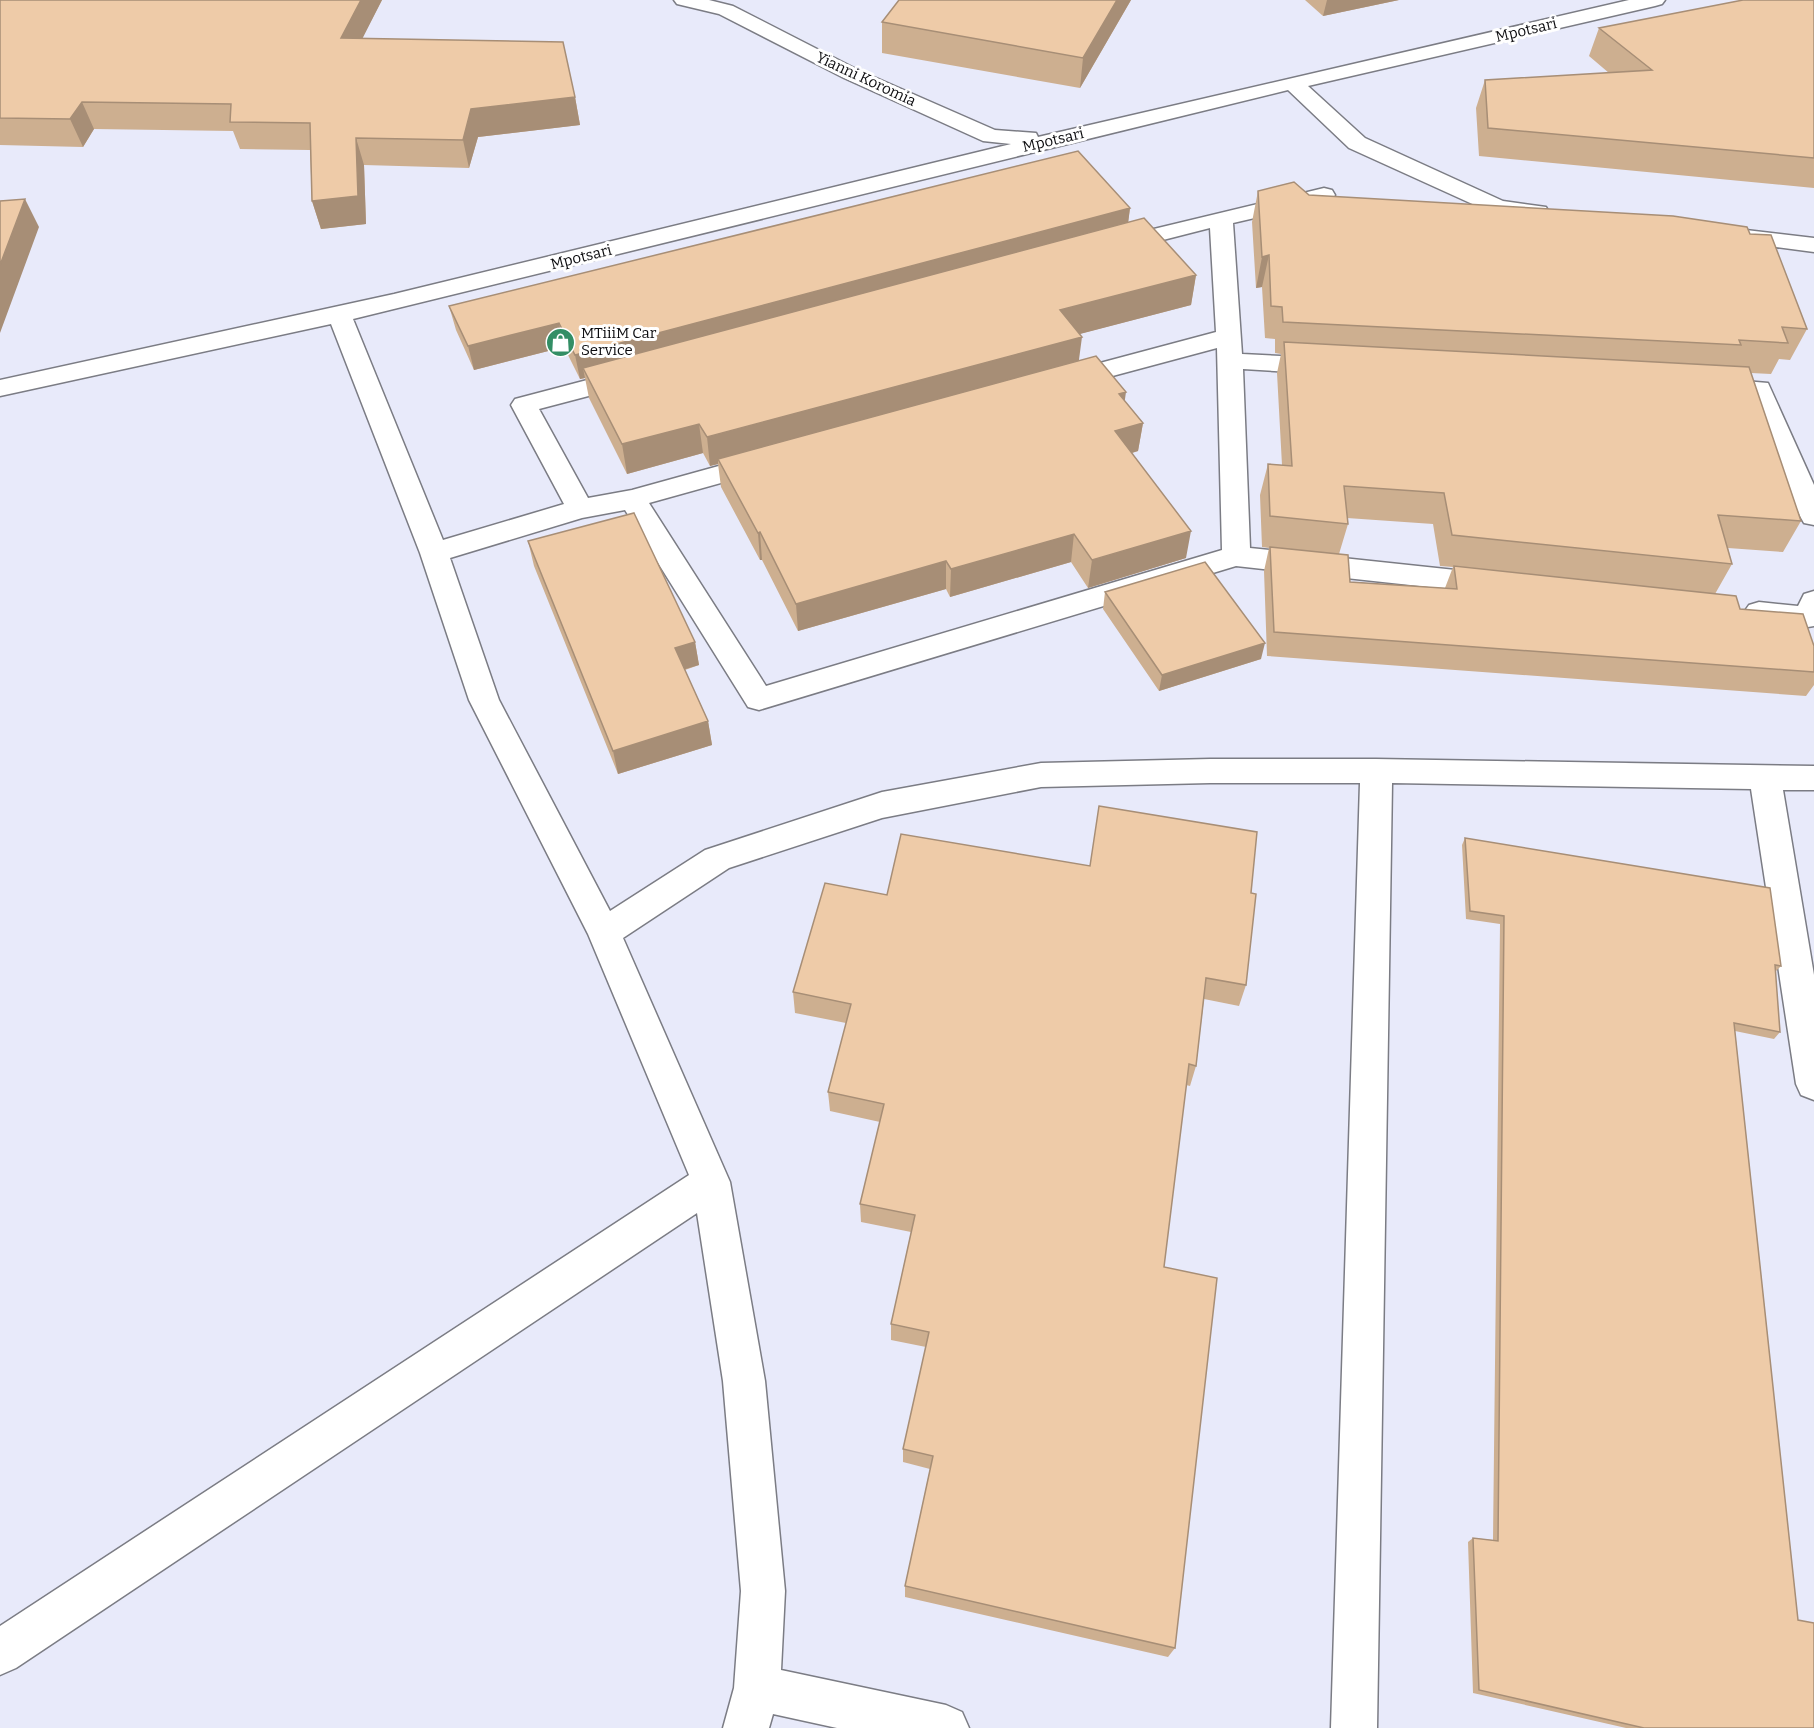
<svg xmlns="http://www.w3.org/2000/svg" width="1814" height="1728" font-family="Bitter,serif">
<style>
.built{fill:#e8eafa}
.lines{fill:none;stroke-linecap:round;stroke-linejoin:round}
.minor-casing{stroke:#7b7c84;stroke-width:3}
.minor{fill:#fff;fill-rule:evenodd}
.wall{fill:#cdaf90;fill-rule:evenodd}
.shaded-wall{fill:#a78e76}
.building{fill:#eecba8;stroke:#a78e76;stroke-width:1.5}
.labels{text-anchor:middle;dominant-baseline:central;stroke-width:6;stroke-linejoin:round;paint-order:stroke}
.far-street-label{font-size:15px;fill:#0b0b0e;stroke:#fff}
.far-poi-label{font-size:15px;fill:#0b0b0e;stroke:#fff;text-anchor:start}
</style>
<rect width="100%" height="100%" fill="#f7f8ff"/>
<path class="built" d="M0 0H1814V1728H0Z"/>
<g class="lines">
<defs>
<path id="minor" d="M674 0H709L733 6 858 70 995 130 1036 133 1038 137 1629 0H1665L1662 4 1655 6 1308 86 1365 138 1503 201 1546 207 1549 212 1546 217 1538 219 1490 212 1349 148 1288 90 353 319 443 540 564 504 511 405 515 399 629 369 638 371 642 377 638 383 539 409 588 498 632 490 762 454 771 457 775 463 771 469 649 503 766 686 1222 550 1217 348 1064 389 1055 387 1051 381 1055 375 1216 332 1210 228 1116 252 1108 250 1104 245 1108 240 1324 188 1332 190 1335 195 1332 200 1233 223 1242 354 1323 358 1332 360 1336 366 1332 372 1323 374 1243 369 1250 548 1493 574 1503 577 1507 584 1503 591 1493 594 1236 566 759 710 748 707 625 510 582 518 450 558 499 700 610 911 705 850 882 792 1041 763 1210 759H1376L1814 766V790H1783L1814 975V1100L1801 1095 1796 1084 1751 789 1392 783 1377 1728H1331L1360 783H1210L1041 787 882 818 729 868 623 938 730 1182 765 1381 785 1591 781 1670 946 1705 962 1712 969 1728H837L773 1714 769 1728H723L734 1688 741 1591 723 1381 697 1213 16 1668 0 1675V1626L689 1175 588 934 469 700 420 553 331 324 0 396V380L394 294 1011 144 983 141 844 78 719 14 677 4Z
M1729 228 1814 238V252L1721 240 1717 235 1721 230Z
M1710 378 1768 383 1814 485V525L1804 523 1800 516 1749 396 1701 392 1697 386 1701 380Z
M1814 591V626L1808 627 1749 619 1744 612 1749 605 1759 602 1798 606 1804 594Z"/>
</defs>
<use href="#minor" class="minor-casing"/>
<use href="#minor" class="minor"/>
</g>
<path class="wall" d="M0 0H382L362 38 575 97 580 125 478 137 469 168 364 165 366 224 321 229 312 201 310 150 240 149 233 131 94 129 83 147 0 145Z
M899 0H1131L1080 88 882 53V22Z
M1305 0H1399L1323 16Z
M1814 0V188L1479 156 1476 108 1485 80 1609 73 1589 56 1599 28Z
M1258 191 1750 234 1807 329 1790 360 1779 359 1771 374 1751 373 1801 521 1783 552 1728 548 1732 564 1715 594 1740 609 1814 646V685L1806 696 1267 656 1264 571 1269 548 1262 547 1260 495 1268 464 1282 465 1277 373 1281 354 1275 353V339L1265 338 1262 287 1256 288 1252 222ZM1347 518 1433 524 1440 566 1453 567 1445 588 1350 582 1339 554 1348 524Z
M1130 208 1128 222 1196 275 1191 305 1079 334V361L1124 401 1143 423 1138 451 1132 453 1186 558 1088 588 1071 562 950 597 946 589 798 631 762 560H760L721 487 718 464 710 466 703 453 627 474 589 398 585 378 580 379 564 347 474 370 456 330 449 306Z
M528 541 695 642 699 665 685 670 708 721 712 745 618 774 534 566Z
M1105 592 1261 659 1159 691 1103 609Z
M1465 838 1781 966 1775 972 1780 1032 1774 1039 1735 1031 1798 1620 1814 1728H1626L1473 1693 1468 1542 1473 1538 1493 1540 1500 924 1466 919 1462 845Z
M1251 893 1246 985 1239 1006 1204 999 1196 1066 1190 1086 1186 1085 1164 1267 1175 1648 1168 1657 905 1597V1586L930 1469 903 1462V1449L926 1347 891 1340V1324L911 1232 861 1222 860 1204 880 1122 830 1111 828 1092 846 1023 795 1013 793 992 887 895Z"/>
<path class="shaded-wall" d="M361 0H382L349 65 341 38Z
M1117 0H1131L1080 88 1083 58Z
M1327 0H1399L1323 16Z
M575 97 580 125 478 137 469 168 463 140 471 109Z
M82 102 94 129 83 147 70 119Z
M356 138 364 165 366 224 321 229 312 201Z
M25 199 39 227 0 333V265Z
M1130 208 1127 232 583 368 585 378 580 379 575 355Z
M1269 255 1262 287 1256 288 1262 257Z
M1196 275 1191 305 1057 340 1060 310Z
M559 323 564 347 474 370 468 346Z
M1082 337 1078 367 718 459V464L710 466 707 437Z
M1126 392 1122 420 1119 394Z
M1143 423 1138 451 1111 459 1115 431Z
M699 424 703 453 627 474 622 444Z
M1191 531 1186 558 1088 588 1092 560Z
M760 532 762 560H760L758 533Z
M1074 534 1071 562 950 597 951 569Z
M946 561V589L798 631 796 604Z
M695 642 699 665 679 671 675 648Z
M1265 643 1261 659 1159 691 1162 675Z
M708 721 712 745 618 774 613 751Z"/>
<path class="building" d="M0 0H361L341 38 563 42 575 97 471 109 463 140 356 138 358 196 312 201 310 123 230 122 231 104 82 102 70 119 0 118Z
M899 0H1117L1083 58 882 22Z
M1743 0H1814V158L1488 128 1485 80 1652 70 1599 28Z
M1078 151 1130 208 575 355 559 323 468 346 449 306Z
M1294 182 1309 195 1673 216 1747 227 1750 234 1771 235 1807 329 1782 327 1788 343 1739 340 1741 345 1283 322 1282 307 1271 306 1269 255 1262 257 1258 191Z
M25 199 0 265V201Z
M1144 218 1196 275 1060 310 1082 337 707 437 699 424 622 444 583 368Z
M1284 342 1749 367 1801 521 1718 515 1732 564 1452 535 1444 493 1344 486 1348 524 1270 516 1268 464 1292 466Z
M1096 356 1126 392 1119 394 1143 423 1115 431 1191 531 1092 560 1074 534 951 569 946 561 796 604 760 532 758 533 718 459Z
M634 513 695 642 675 648 708 721 613 751 528 541Z
M1270 547 1348 555 1350 582 1457 589 1454 566 1736 596 1740 609 1803 614 1814 646V672L1274 632Z
M1205 562 1265 643 1162 675 1105 592Z
M1099 806 1257 832 1251 893 1256 894 1246 985 1206 978 1196 1066 1189 1064 1164 1267 1217 1278 1175 1648 905 1586 933 1456 903 1449 929 1332 891 1324 915 1215 860 1204 884 1104 828 1092 851 1004 793 992 825 883 887 895 901 834 1090 866Z
M1465 838 1770 888 1781 966 1775 965 1780 1032 1734 1023 1798 1620 1814 1623V1728H1644L1479 1690 1473 1538 1498 1541 1504 916 1470 911Z"/>
<defs>
<symbol id="shop-disc" viewBox="-11 -11 22 22"><circle r="9.5" fill="#338e65" stroke="#fff"/><path d="M-5-2.5h2.3a2.7 3.5 0 0 1 5.4 0H5L5.5 6h-11ZM-1.5-2.5h3a1.5 2.3 0 0 0-3 0Z" fill="#fff"/></symbol>
</defs>
<g fill-rule="evenodd">
<use href="#shop-disc" x="544" y="326" width="33" height="33"/>
</g>
<g class="labels">
<g class="far-street-label">
<text transform="translate(1526 30) rotate(-13)">Mpotsari</text>
<text transform="translate(866 79) rotate(25)">Yianni Koromia</text>
<text transform="translate(1053 140) rotate(-13)">Mpotsari</text>
<text transform="translate(581 257) rotate(-14)">Mpotsari</text>
</g>
<g class="far-poi-label">
<text x="581" y="333">MTiiiM Car<tspan x="581" dy="17">Service</tspan></text>
</g>
</g>
</svg>
